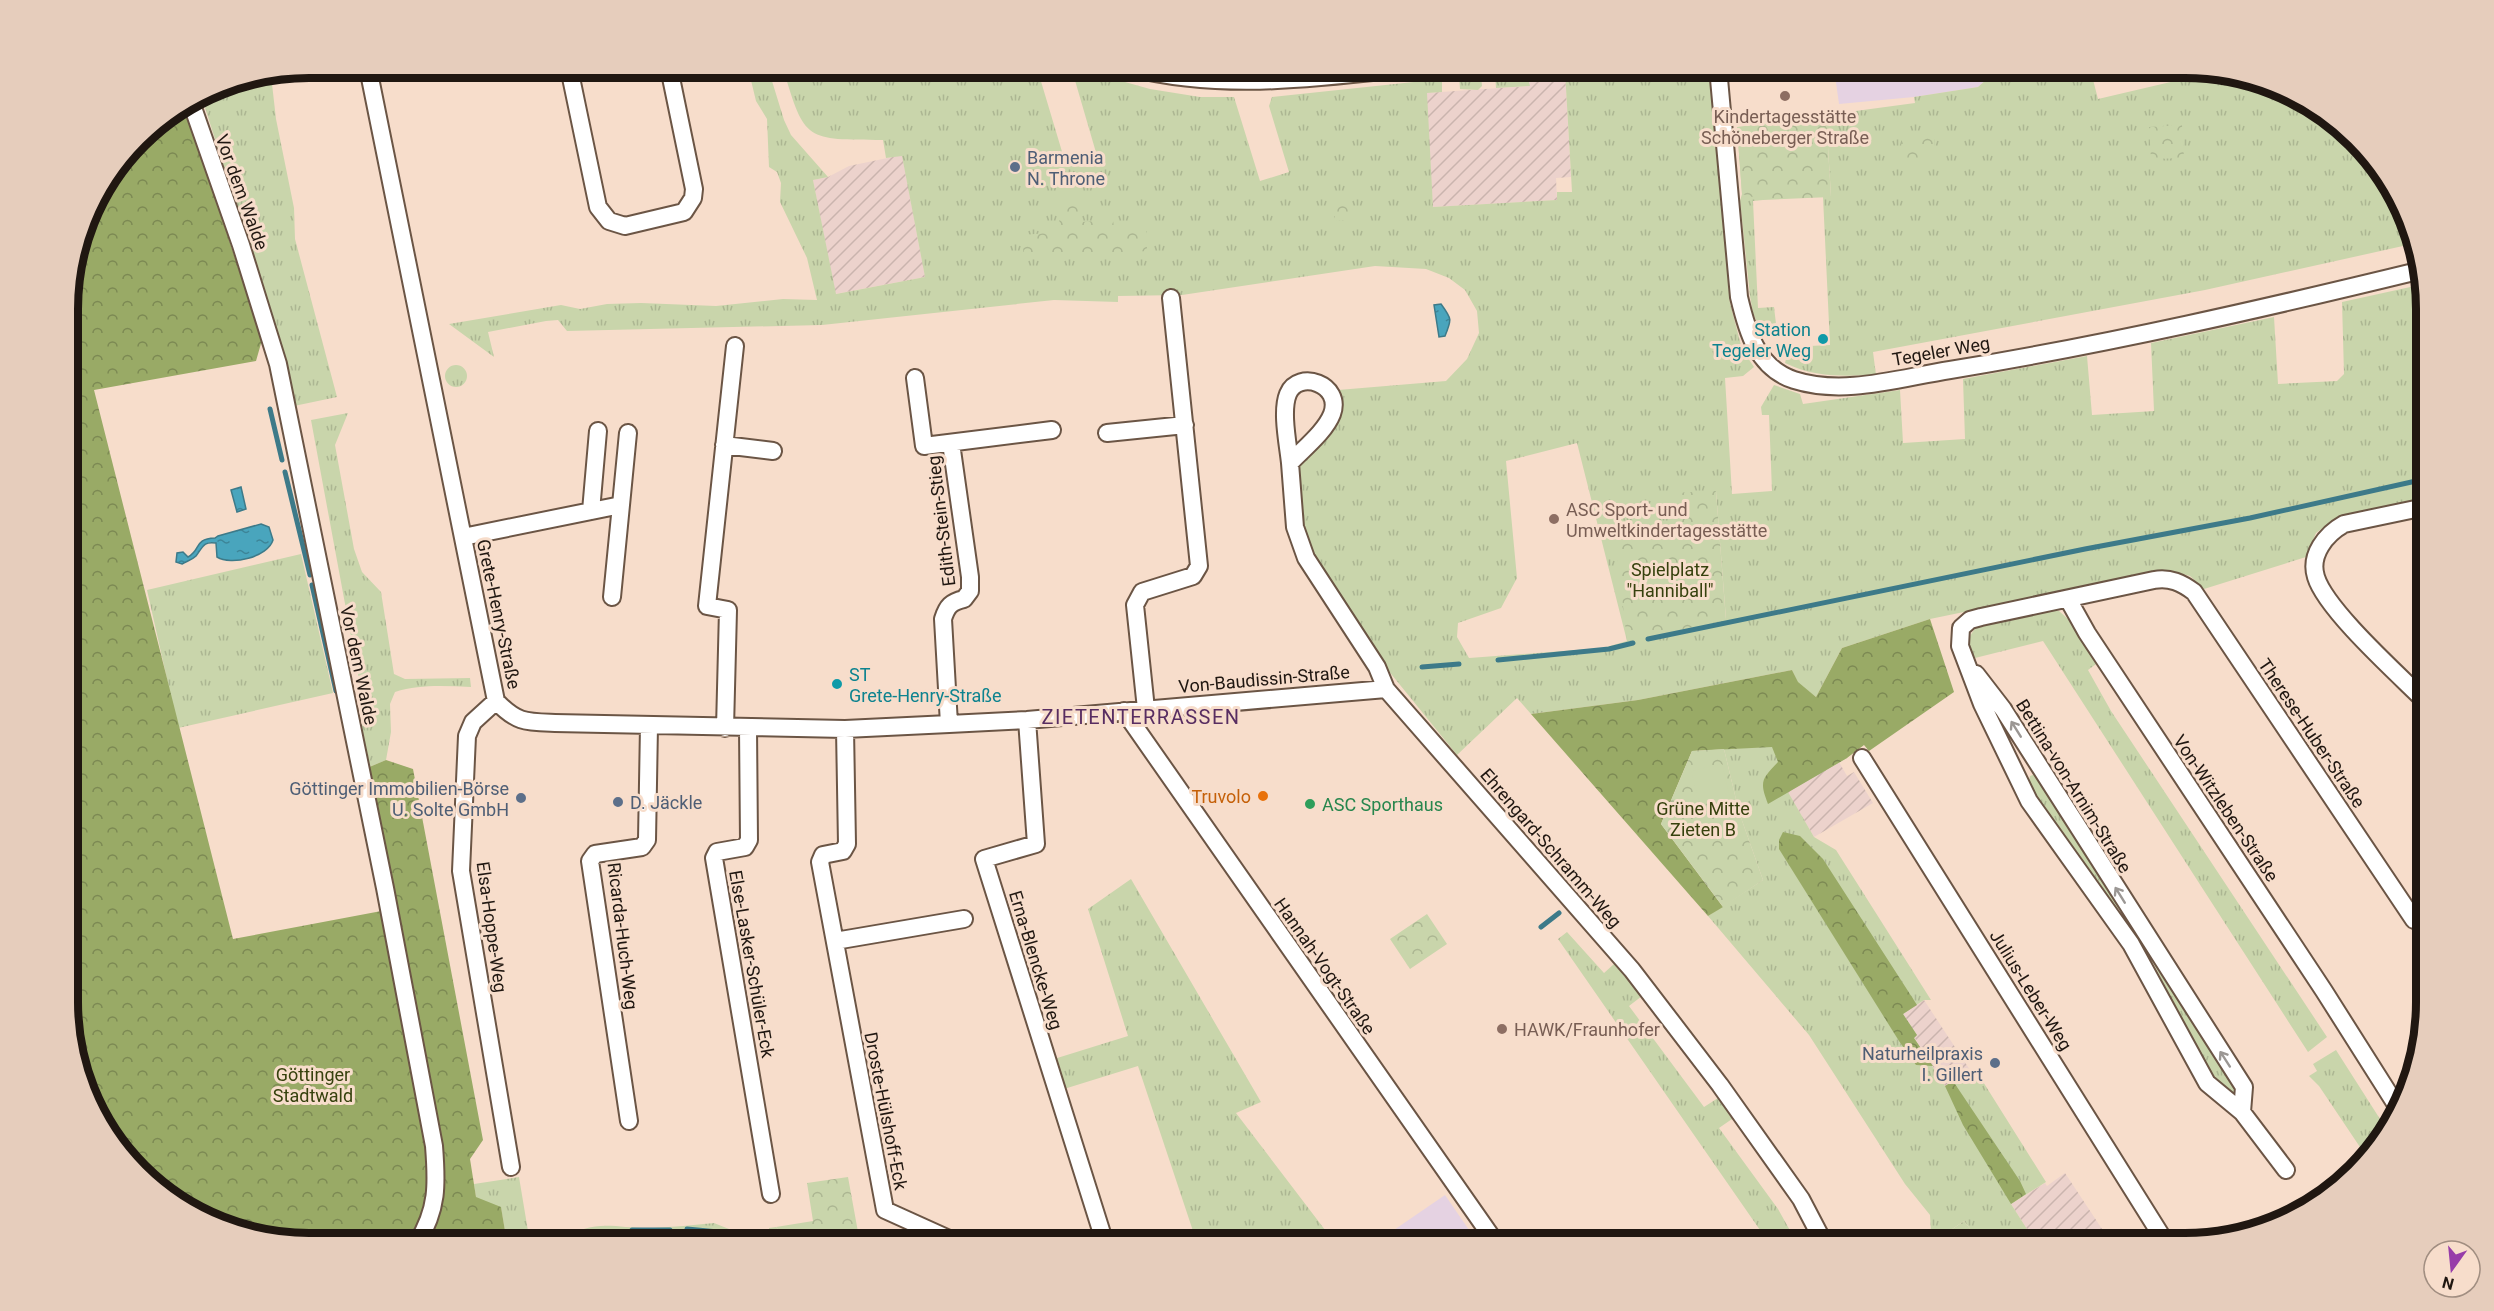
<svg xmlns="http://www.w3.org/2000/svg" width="2494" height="1311" font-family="Roboto,sans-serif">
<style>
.commercial{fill:#e5d2e2}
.industrial{fill:url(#industrial-furrows)}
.grass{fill:url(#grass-tufts);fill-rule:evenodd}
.forest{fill:url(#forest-crowns)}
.park{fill:url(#park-crowns)}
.garden{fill:#c9d5ab}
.water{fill:url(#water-ripples);stroke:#3d7a89;stroke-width:1.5}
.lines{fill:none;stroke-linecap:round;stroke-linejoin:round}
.stream{stroke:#3d7a89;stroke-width:5}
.minor-casing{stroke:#6b5545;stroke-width:20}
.minor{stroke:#fff;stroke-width:16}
.oneway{stroke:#9b9794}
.education-dot{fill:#8d6e63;stroke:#f7ddcb;stroke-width:2}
.service-dot{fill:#5c6f8a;stroke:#f7ddcb;stroke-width:2}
.culture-dot{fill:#0f9aa8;stroke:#f7ddcb;stroke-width:2}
.food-dot{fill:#e8710a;stroke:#f7ddcb;stroke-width:2}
.leisure-dot{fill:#2e9e5b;stroke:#f7ddcb;stroke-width:2}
.labels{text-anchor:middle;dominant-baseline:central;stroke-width:6;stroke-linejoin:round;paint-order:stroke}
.education-label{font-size:18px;fill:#785e54;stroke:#f7ddcb;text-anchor:start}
.service-label{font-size:18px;fill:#4e5e75;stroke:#f7ddcb;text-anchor:start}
.street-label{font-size:18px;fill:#201711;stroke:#f7ddcb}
.culture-label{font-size:18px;fill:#0d838f;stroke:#f7ddcb;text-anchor:end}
.park-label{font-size:18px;fill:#36410d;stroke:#f7ddcb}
.food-label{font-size:18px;fill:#c56008;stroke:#f7ddcb;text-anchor:end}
.leisure-label{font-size:18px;fill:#27864d;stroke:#f7ddcb;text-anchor:start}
.neighbourhood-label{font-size:20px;letter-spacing:1.5px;fill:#582d61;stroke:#f7ddcb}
.rim{fill:none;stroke:#201711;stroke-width:8}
</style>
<defs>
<pattern id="industrial-furrows" width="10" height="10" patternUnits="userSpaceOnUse" patternTransform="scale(1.5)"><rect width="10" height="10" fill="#ecd2cc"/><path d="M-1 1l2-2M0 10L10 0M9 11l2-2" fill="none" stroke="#cab4ae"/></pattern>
<pattern id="grass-tufts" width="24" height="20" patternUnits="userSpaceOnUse" patternTransform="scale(1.5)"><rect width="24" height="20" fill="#c9d5ab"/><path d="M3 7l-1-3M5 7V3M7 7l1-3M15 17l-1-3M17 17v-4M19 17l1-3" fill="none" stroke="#acb692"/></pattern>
<pattern id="forest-crowns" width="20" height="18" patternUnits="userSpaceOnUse" patternTransform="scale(1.5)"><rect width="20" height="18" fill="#9a6"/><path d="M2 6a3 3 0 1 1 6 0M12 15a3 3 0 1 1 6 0" fill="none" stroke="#7c8953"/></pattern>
<pattern id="park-crowns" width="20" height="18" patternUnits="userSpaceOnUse" patternTransform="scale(1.5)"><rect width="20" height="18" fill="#c9d5ab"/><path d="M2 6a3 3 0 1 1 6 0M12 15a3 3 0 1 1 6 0" fill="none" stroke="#acb692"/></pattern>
<pattern id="water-ripples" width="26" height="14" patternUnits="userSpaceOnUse" patternTransform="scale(1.5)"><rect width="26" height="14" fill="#49a5bd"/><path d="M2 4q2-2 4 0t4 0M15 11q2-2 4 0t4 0" fill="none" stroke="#3c8598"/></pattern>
</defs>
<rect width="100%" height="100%" fill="#f7ddcb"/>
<path class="commercial" d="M1834 68H1986L1987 79 1978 87 1914 97 1839 104Z
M1445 1195 1478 1243H1375Z"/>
<path class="industrial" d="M1551 68V71H1565L1571 177 1556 178 1557 200 1433 207 1426 93 1529 86 1525 69Z
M902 155 925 277 835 294 813 180 828 177 849 166Z
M1839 762 1847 776 1854 772 1873 803 1814 837 1787 791Z
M1924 1000 1970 1070 1945 1086 1914 1037 1917 1035 1903 1014Z
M2065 1173 2106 1235 2097 1243H2036L2011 1204 2045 1183 2047 1186Z"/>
<path class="grass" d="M748 68H768L784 120 791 135 828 177 813 180 836 294 925 277 902 156 886 158 883 140C806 139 805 143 783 68H1037L1066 165 1097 156 1074 77 1075 68 1150 89 1200 97H1234L1260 181 1289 172 1269 106 1272 97 1442 79V92L1427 93 1433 207 1557 200V192H1572L1565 71H1551V68H1709L1730 303 1742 349 1754 367 1743 376 1725 378 1732 494 1772 491 1769 415H1762L1761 407 1774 385 1800 394 1803 404 1900 390 1903 443 1965 439 1963 379 2087 356 2092 415 2154 411 2151 343 2274 317 2278 384 2337 381 2344 374 2342 302 2424 284 2425 498 2337 517 2316 533 2306 557 2204 589 2190 576 2168 570 1930 619 1842 648 1816 697 1799 684 1847 758 1788 792 1814 837 1836 850 1931 1000H1924L1903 1014 1917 1035 1914 1038 1945 1086 1975 1069 2046 1182 2011 1204 2036 1243H1981L1964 1221 1945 1234 1943 1243H1935L1931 1232 1930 1215 1905 1184 1809 1035 1708 916 1763 880 1739 812 1724 749 1772 746 1797 681 1792 670 1638 700 1531 714 1517 698 1457 755 1383 664 1310 551 1301 531 1297 466 1337 422 1342 407 1338 390 1446 381 1467 359 1479 333 1477 311 1465 290 1449 278 1426 269 1375 266 1182 295 1118 296V302L1054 300 822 325 567 331 558 320 546 321 488 332 494 357 449 324 561 305 580 309 607 304 641 303 716 306 783 299 817 300 807 258 780 202 781 183 777 172 769 167 767 119 756 101ZM1577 443 1627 641 1603 648 1469 658 1457 637 1458 623 1501 608 1517 578 1506 461ZM1716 491 1726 619 1614 528 1673 530Z
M1986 68H2090L2098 99 2209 73 2292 93 2344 128 2386 175 2412 244 2205 290 1873 352 1876 375C1843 376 1816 378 1785 363L1789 347 1830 345 1823 197 1831 196 1826 115 1915 103 1914 97 1978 87 1987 79Z
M1525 69 1530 86 1496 88 1495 73Z
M271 75 276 119 294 208 295 239 337 397 294 406 288 369 201 95 217 86Z
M1481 75 1482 86 1478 90 1460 89 1459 77Z
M1737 127 1753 164 1763 200 1753 201 1758 308 1774 307 1777 332 1762 334 1753 313 1750 296 1740 201 1742 194Z
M445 376a11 11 0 1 1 22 0a11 11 0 1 1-22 0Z
M348 413 335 445 354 549 362 572 381 592 394 674 405 679 470 678 471 687C445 686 420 684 395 692L390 704 391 732 386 760 367 768 361 734 363 701 311 420Z
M301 554 333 693 178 728 147 590Z
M2045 611H2059L2068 619 2096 664 2088 670 2111 711 2327 1037 2308 1052 2043 641 1975 658C1966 644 1967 634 1981 624Z
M2035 774 2122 906 2118 909 2044 813 2029 781 2030 776Z
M1131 879 1261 1102 1236 1113 1335 1243H1197L1138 1066 1064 1089 1054 1059 1128 1036 1088 909Z
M1567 932 1604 973 1614 964 1642 996 1629 1006 1704 1107 1718 1098 1732 1119 1719 1128 1778 1209 1797 1243H1769L1558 939Z
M2156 958 2238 1089V1093L2232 1097 2212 1077 2151 959Z
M2336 1050 2387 1130 2368 1159 2319 1086 2309 1076 2317 1071 2313 1064Z
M519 1177 530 1243H507L501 1208 476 1198 474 1184Z
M714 1223 764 1243H559C594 1216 614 1229 653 1228 673 1227 694 1225 714 1223Z
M776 1227 789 1243H769V1228Z"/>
<path class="forest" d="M185 106 262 340 256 361 94 390 233 939 392 909 367 768 386 760 413 769 483 1140 470 1159 476 1197 501 1207 507 1243H309L202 1218 150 1184 108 1136 70 1034 68 293 93 202 150 128Z
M1930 619 1954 692 1869 751 1864 745 1847 758 1768 804C1759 781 1762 779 1778 762L1772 747 1692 751 1661 824 1723 907 1708 916 1531 714 1638 700 1792 670 1798 682 1816 697 1842 648Z
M1783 832 1800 836 1823 859 1917 1005 1903 1014 1917 1035 1914 1038 1933 1066 1916 1065 1899 1041 1779 849V840Z
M1953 1081 2020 1181 2026 1194 2011 1204 1963 1125 1945 1086Z"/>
<path class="park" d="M1826 115 1831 197 1763 200 1742 194 1737 127Z
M2182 125 2184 158 2151 159 2149 127Z
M1934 130 1935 164 1902 166 1901 132Z
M1080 198 1082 222 1113 220 1114 228 1146 226 1147 251 1024 259 1022 235 1060 232 1058 199Z
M1335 205H1352L1353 220 1335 221Z
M1716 491 1726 620 1627 641 1614 527 1673 530 1671 493Z
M1724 749 1739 812 1763 880 1723 907 1661 824 1692 751Z
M1427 914 1447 944 1410 969 1390 939Z
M848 1177 860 1243H789L776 1227 813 1221 807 1183Z
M1964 1221 1981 1243H1943L1945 1234Z"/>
<path class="garden" d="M1722 764 1730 798 1727 799 1733 826 1718 830 1711 803 1700 805 1691 771Z"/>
<path class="water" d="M1441 304C1452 319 1452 319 1445 336L1439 337 1434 305Z
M241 487 246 509 237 512 231 490Z
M261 524 269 527 273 540C268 557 231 566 217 557L216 543C203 541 203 547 196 556 192 560 187 561 182 564L176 562 177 553 183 552 188 557C202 549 193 539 215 538L218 536Z"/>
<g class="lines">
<path class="stream" d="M270 409 282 460
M285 472 310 575
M312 585 336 691
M1648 639 2085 549 2250 518 2425 479
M1498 660 1609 649 1633 643
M1422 667 1459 664
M1541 927 1559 913
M687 1229 718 1232 751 1243
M632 1230H670"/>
<defs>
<path id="minor" d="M368 68 496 701C517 723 526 722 555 723L845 729 949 724 1027 720 1386 689
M569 68 598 207 609 221 625 226 684 212 693 198 694 189 669 68
M1132 68C1224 91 1317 78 1410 68
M1718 68 1739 297C1747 331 1757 368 1794 380 1844 396 1899 378 1950 370 2109 344 2266 308 2422 270
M191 102 241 245 278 364 385 888 434 1146C437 1184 438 1209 417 1243
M915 378 924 446 1052 430
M1107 433 1185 425
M724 445 773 451
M1290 463C1288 444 1281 411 1288 394 1298 369 1343 384 1332 414 1325 432 1303 449 1290 463L1295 527 1306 558 1377 667 1386 689 1632 970 1720 1085 1801 1199 1824 1243
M621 505 628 433
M2425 507 2344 524C2326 534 2309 555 2316 577 2326 610 2399 675 2426 702
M591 511 598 431
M463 537 621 505 612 597
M2068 599 2087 633 2324 991 2400 1111
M1976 674 2003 709 2244 1087 2242 1112
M496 701 473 722 467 736 461 871 511 1167
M1146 709 1135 605 1142 592 1193 576 1199 566 1171 298
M1124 711 1496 1243
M1027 720 1036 844 984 859 1105 1243
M949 724 943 619C947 606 951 602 964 599L970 591V577L951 443
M725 728 728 610 707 606 735 346
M748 728 749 840 745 847 717 852 714 858 771 1194
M845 729 847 844 843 851 823 855 820 862 885 1210 958 1243
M1862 758 2166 1243
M835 941 964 919
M629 1121 590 861 595 854 642 847 647 840 649 726
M2286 1170 2242 1112 2207 1083 2131 944 2029 801 1982 704 1960 646 1961 628 1970 620 1981 617 2154 580C2170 577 2182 583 2194 592L2414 920 2426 912"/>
</defs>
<use href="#minor" class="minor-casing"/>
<use href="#minor" class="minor"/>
</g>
<defs><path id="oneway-shaft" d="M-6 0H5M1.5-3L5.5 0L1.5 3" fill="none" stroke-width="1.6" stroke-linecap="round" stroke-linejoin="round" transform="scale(1.5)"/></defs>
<g class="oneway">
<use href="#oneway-shaft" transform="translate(2016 729) rotate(-122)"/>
<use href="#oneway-shaft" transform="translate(2120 895) rotate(-122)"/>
<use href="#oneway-shaft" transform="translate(2225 1059) rotate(-123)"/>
</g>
<g class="education-dot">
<circle cx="1785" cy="96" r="6"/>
<circle cx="1554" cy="519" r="6"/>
<circle cx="1502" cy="1029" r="6"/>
</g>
<g class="service-dot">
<circle cx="1015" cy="167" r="6"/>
<circle cx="521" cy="798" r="6"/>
<circle cx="618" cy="802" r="6"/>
<circle cx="1995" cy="1063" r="6"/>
</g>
<g class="culture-dot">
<circle cx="1823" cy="339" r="6"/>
<circle cx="837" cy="684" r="6"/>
</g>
<circle class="food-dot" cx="1263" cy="796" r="6"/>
<circle class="leisure-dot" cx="1310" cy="804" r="6"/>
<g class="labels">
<g class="education-label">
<text x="1785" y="116" text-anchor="middle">Kindertagesstätte<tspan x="1785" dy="21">Schöneberger Straße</tspan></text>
<text x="1566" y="509">ASC Sport- und<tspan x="1566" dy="21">Umweltkindertagesstätte</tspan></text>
<text x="1514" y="1029">HAWK/Fraunhofer</text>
</g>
<g class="service-label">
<text x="1027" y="157">Barmenia<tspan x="1027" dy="21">N. Throne</tspan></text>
<text x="509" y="788" text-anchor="end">Göttinger Immobilien-Börse<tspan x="509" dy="21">U. Solte GmbH</tspan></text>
<text x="630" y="802">D. Jäckle</text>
<text x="1983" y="1053" text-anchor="end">Naturheilpraxis<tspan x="1983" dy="21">I. Gillert</tspan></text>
</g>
<g class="street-label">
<text transform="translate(242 192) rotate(70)">Vor dem Walde</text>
<text transform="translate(1941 351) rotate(-10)">Tegeler Weg</text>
<text transform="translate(941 521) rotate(-97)">Edith-Stein-Stieg</text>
<text transform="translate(499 614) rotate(78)">Grete-Henry-Straße</text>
<text transform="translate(359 665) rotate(78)">Vor dem Walde</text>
<text transform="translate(1264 679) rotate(-5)">Von-Baudissin-Straße</text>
<text transform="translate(2312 733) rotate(56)">Therese-Huber-Straße</text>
<text transform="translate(2074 786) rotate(58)">Bettina-von-Arnim-Straße</text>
<text transform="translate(2226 808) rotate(56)">Von-Witzleben-Straße</text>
<text transform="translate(1551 848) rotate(49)">Ehrengard-Schramm-Weg</text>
<text transform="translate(492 927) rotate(82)">Elsa-Hoppe-Weg</text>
<text transform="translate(623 936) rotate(83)">Ricarda-Huch-Weg</text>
<text transform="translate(1036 960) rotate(73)">Erna-Blencke-Weg</text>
<text transform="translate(752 964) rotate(80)">Else-Lasker-Schüler-Eck</text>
<text transform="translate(1325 966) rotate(55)">Hannah-Vogt-Straße</text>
<text transform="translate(2031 990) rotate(58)">Julius-Leber-Weg</text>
<text transform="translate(886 1111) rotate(79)">Droste-Hülshoff-Eck</text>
</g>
<g class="culture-label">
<text x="1811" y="329">Station<tspan x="1811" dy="21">Tegeler Weg</tspan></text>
<text x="849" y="674" text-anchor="start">ST<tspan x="849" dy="21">Grete-Henry-Straße</tspan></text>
</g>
<g class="park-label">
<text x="1670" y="569">Spielplatz<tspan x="1670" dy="21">"Hanniball"</tspan></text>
<text x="1703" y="808">Grüne Mitte<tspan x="1703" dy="21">Zieten B</tspan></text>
<text x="313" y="1074">Göttinger<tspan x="313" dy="21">Stadtwald</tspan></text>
</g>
<g class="food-label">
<text x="1251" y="796">Truvolo</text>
</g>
<g class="leisure-label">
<text x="1322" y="804">ASC Sporthaus</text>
</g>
<g class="neighbourhood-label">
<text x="1141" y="717">ZIETENTERRASSEN</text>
</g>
</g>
<path d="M0 0H2494V1311H0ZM309 78H2185A231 231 0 0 1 2416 309V1002A231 231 0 0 1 2185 1233H309A231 231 0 0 1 78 1002V309A231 231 0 0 1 309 78Z" fill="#e6cdbc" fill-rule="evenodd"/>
<path class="rim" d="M309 78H2185A231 231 0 0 1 2416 309V1002A231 231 0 0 1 2185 1233H309A231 231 0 0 1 78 1002V309A231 231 0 0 1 309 78Z"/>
<g transform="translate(2452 1269) rotate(195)"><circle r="28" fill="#f7ddcb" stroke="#a18e81" stroke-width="1.5"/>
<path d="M0-4.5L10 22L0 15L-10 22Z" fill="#973da9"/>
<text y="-9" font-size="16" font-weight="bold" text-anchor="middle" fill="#201711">N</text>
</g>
</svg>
